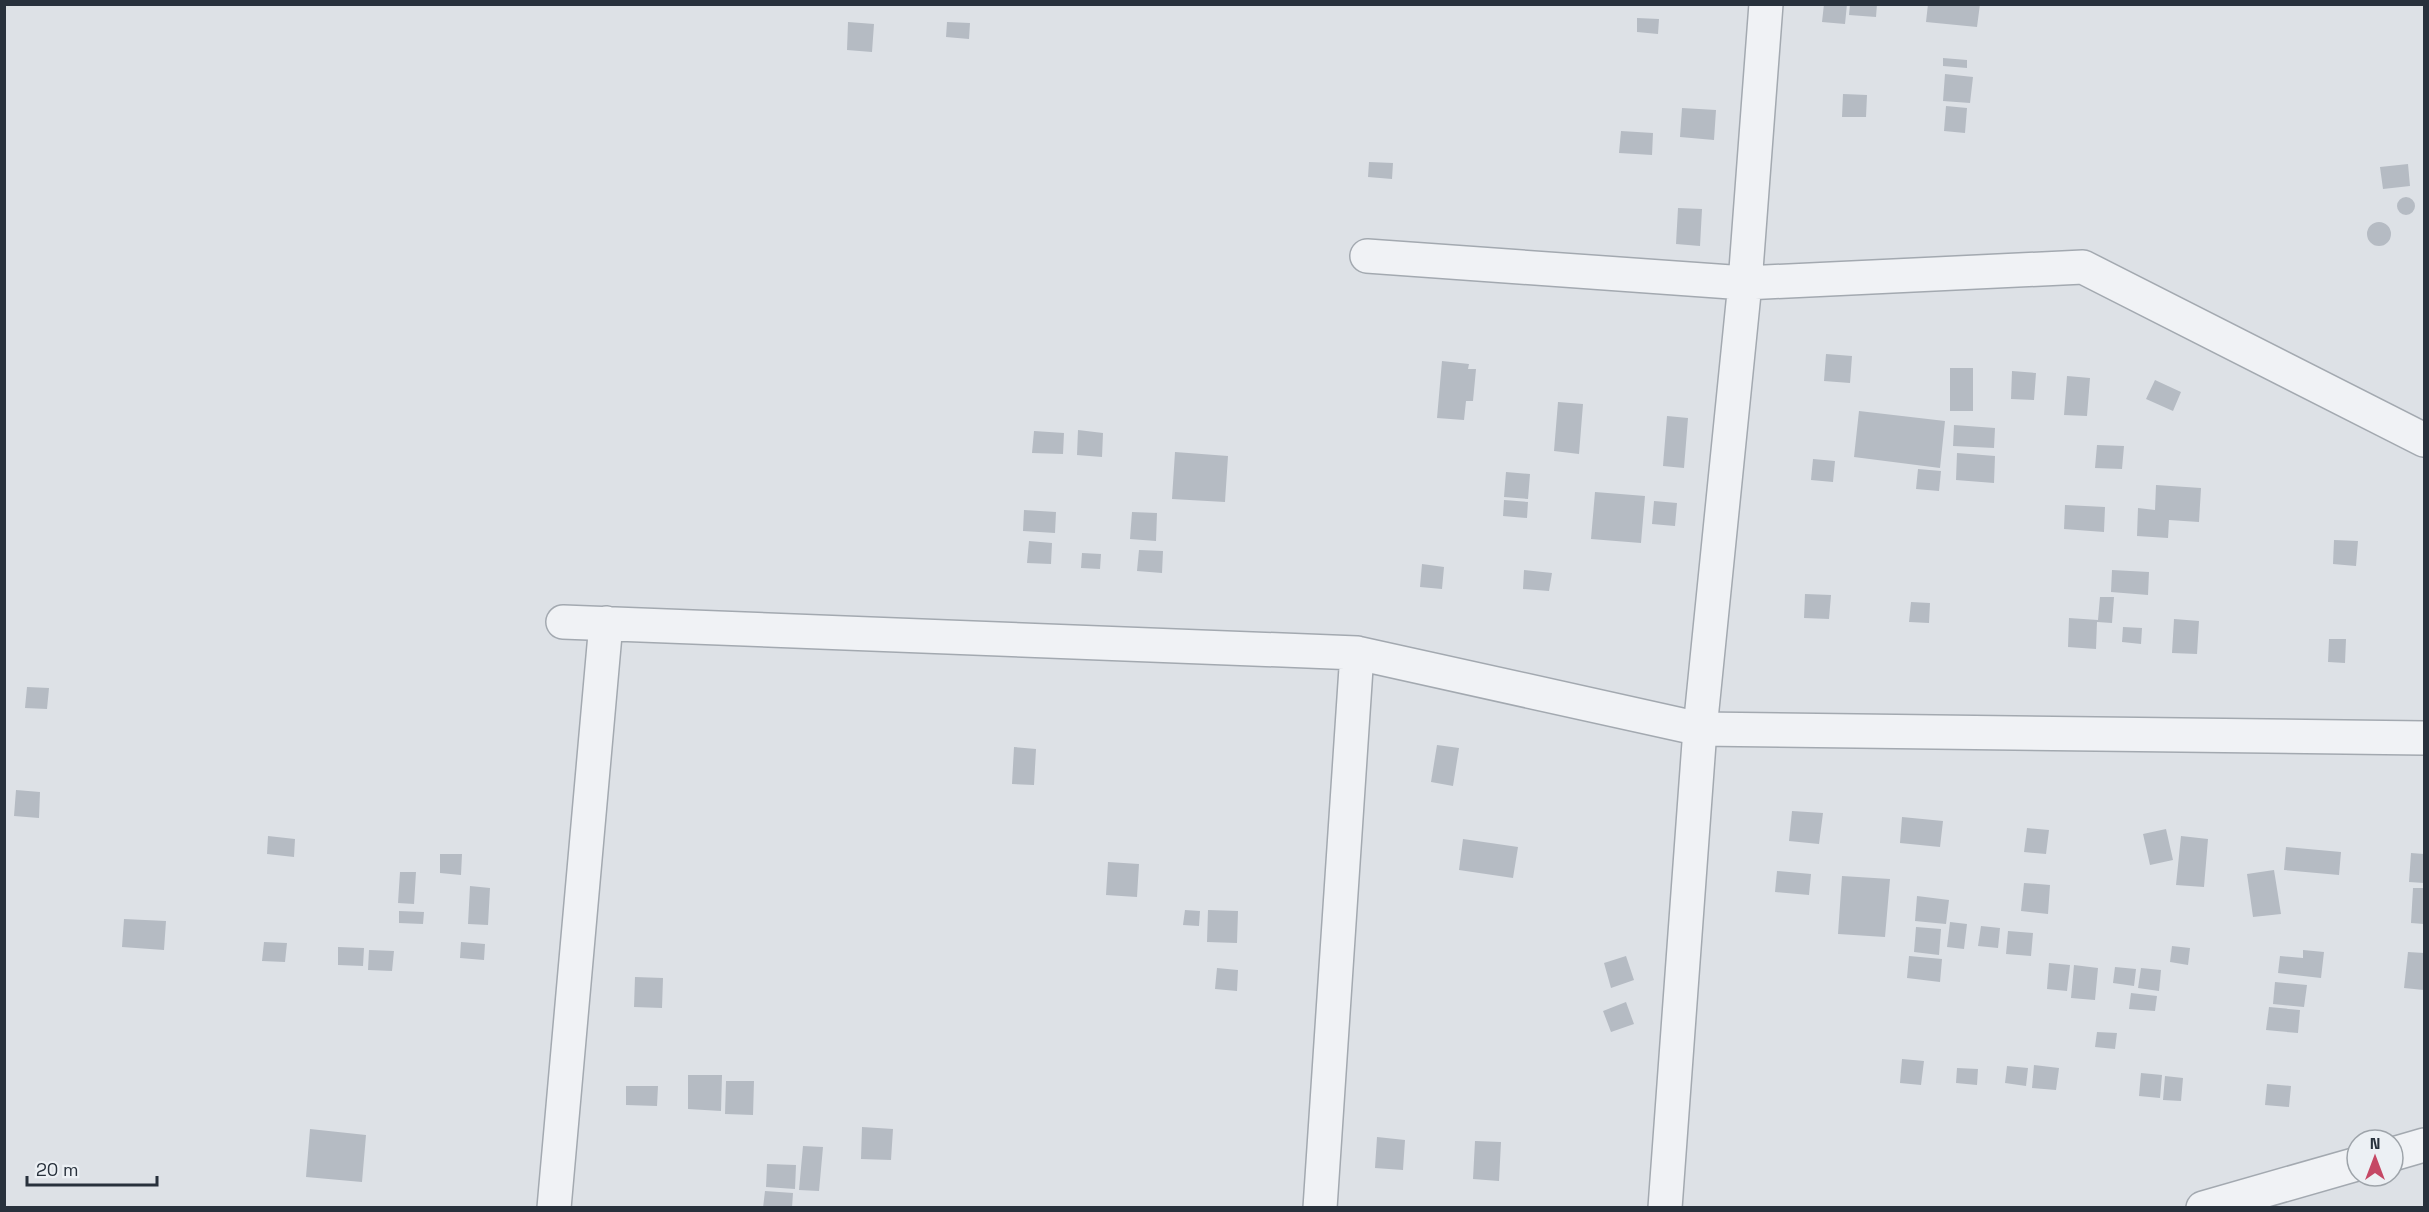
<svg xmlns="http://www.w3.org/2000/svg" width="2429" height="1212" font-family="'Space Grotesk',sans-serif">
<style>
.building{fill:#b5bbc3}
.lines{fill:none;stroke-linecap:round;stroke-linejoin:round}
.street-casing{stroke:#a3a9b0;stroke-width:36}
.street{stroke:#f0f2f5;stroke-width:33}
</style>
<rect width="100%" height="100%" fill="#dde1e6"/>
<path class="building" d="M1824 4H1847L1845 24 1822 22Z
M1850 4H1877L1876 17 1849 15Z
M1928 4H1980L1977 27 1926 22Z
M1637 18 1659 19 1658 34 1637 32Z
M848 22 874 24 872 52 847 50Z
M947 22 970 23 969 39 946 37Z
M1943 58 1967 60V68L1943 66Z
M1945 74 1973 77 1970 103 1943 101Z
M1843 94 1867 95 1866 117H1842Z
M1946 106 1967 108 1965 133 1944 131Z
M1682 108 1716 110 1714 140 1680 137Z
M1621 131 1653 133 1652 155 1619 153Z
M1369 162 1393 163 1392 179 1368 177Z
M2408 164 2410 186 2383 189 2380 167Z
M2397 206a9 9 0 1 1 18 0a9 9 0 1 1-18 0Z
M1678 208 1702 209 1700 246 1676 244Z
M2367 234a12 12 0 1 1 24 0a12 12 0 1 1-24 0Z
M1826 354 1852 356 1850 383 1824 381Z
M1442 361 1469 364 1468 369H1476L1473 401H1466L1464 420 1437 418Z
M1950 368H1973V411H1950Z
M2012 371 2036 373 2034 400 2011 399Z
M2067 376 2090 378 2087 416 2064 415Z
M2155 380 2181 392 2173 411 2146 399Z
M1558 402 1583 404 1579 454 1554 451Z
M1859 411 1945 421 1940 468 1854 457Z
M1667 416 1688 418 1684 468 1663 466Z
M1954 425 1995 428 1994 448 1953 446Z
M1078 430 1103 433 1102 457 1077 455Z
M1034 431 1064 433 1063 454 1032 453Z
M2097 445 2124 446 2122 469 2095 468Z
M1175 452 1228 456 1225 502 1172 499Z
M1957 453 1995 456 1994 483 1956 480Z
M1813 459 1835 461 1833 482 1811 480Z
M1918 469 1941 471 1939 491 1916 489Z
M1506 472 1530 474 1528 499 1504 497Z
M2156 485 2201 488 2199 522 2169 520 2168 538 2137 536 2138 508 2155 510Z
M1595 492 1645 496 1641 543 1591 539Z
M1504 500 1528 502 1527 518 1503 516Z
M1654 501 1677 503 1675 526 1652 524Z
M2065 505 2105 507 2104 532 2064 529Z
M1024 510 1056 512 1055 533 1023 531Z
M1132 512 1157 513 1156 541 1130 539Z
M2334 540 2358 541 2356 566 2333 564Z
M1029 541 1052 543 1051 564 1027 563Z
M1139 550 1163 551 1162 573 1137 571Z
M1082 553 1101 554 1100 569 1081 568Z
M1422 564 1444 567 1442 589 1420 587Z
M1524 570 1552 573 1549 591 1523 589Z
M2112 570 2149 572 2148 595 2111 592Z
M1805 594 1831 595 1829 619 1804 618Z
M2100 597H2114L2112 623 2097 622 2096 649 2068 647 2069 618 2098 620Z
M1911 602 1930 603 1929 623 1909 622Z
M2174 619 2199 621 2197 654 2172 653Z
M2123 627 2142 628 2141 644 2122 642Z
M2329 639H2346L2345 663 2328 662Z
M27 687 49 688 47 709 25 708Z
M1437 745 1459 748 1453 786 1431 782Z
M1014 747 1036 749 1034 785 1012 784Z
M16 790 40 792 39 818 14 816Z
M1792 811 1823 813 1819 844 1789 841Z
M1902 817 1943 821 1940 847 1900 843Z
M2027 828 2049 830 2046 854 2024 852Z
M2166 829 2173 860 2150 865 2143 834Z
M268 836 295 839 294 857 267 854Z
M2181 836 2208 839 2204 887 2176 885Z
M1463 839 1518 847 1513 878 1459 870Z
M2286 847 2341 852 2339 875 2284 870Z
M2411 853 2424 854V883L2409 882Z
M440 854H462L461 875 440 873Z
M1108 862 1139 864 1137 897 1106 895Z
M2274 870 2281 914 2253 917 2247 874Z
M1777 871 1811 874 1809 895 1775 892Z
M400 872H416L414 904 398 903Z
M1842 876 1890 879 1885 937 1838 934Z
M2024 883 2050 885 2048 914 2021 911Z
M470 886 490 888 488 925 468 924Z
M2413 888H2424V924L2411 923Z
M1917 896 1949 900 1946 924 1915 921Z
M1185 910 1200 911 1199 926 1183 925Z
M1208 910 1238 911 1237 943 1207 942Z
M399 911 424 912 423 924 399 923Z
M124 919 166 921 164 950 122 947Z
M1950 922 1967 924 1964 949 1947 947Z
M1981 926 2000 928 1998 948 1978 946Z
M1916 927 1941 929 1939 955 1914 952Z
M2008 931 2033 933 2031 956 2006 954Z
M264 942 287 943 285 962 262 961Z
M461 942 485 944 484 960 460 958Z
M2172 946 2190 948 2188 965 2170 962Z
M338 947 364 948 363 966 338 965Z
M369 950 394 951 392 971 368 970Z
M2303 950 2324 952 2321 978 2278 973 2280 956 2303 958Z
M2408 952 2424 953V990L2404 988Z
M1626 956 1634 980 1611 988 1604 963Z
M1909 956 1942 959 1940 982 1907 978Z
M2049 963 2070 965 2067 991 2047 989Z
M2074 965 2098 968 2095 1000 2071 998Z
M2115 967 2136 969 2134 986 2113 983Z
M1217 968 1238 970 1237 991 1215 989Z
M2141 968 2161 970 2159 991 2138 988Z
M635 977 663 978 662 1008 634 1007Z
M2275 982 2307 985 2304 1007 2273 1004Z
M2131 993 2157 996 2155 1011 2129 1009Z
M1626 1002 1634 1024 1611 1032 1603 1011Z
M2269 1007 2300 1010 2298 1033 2266 1030Z
M2097 1032 2117 1033 2115 1049 2095 1047Z
M1902 1059 1924 1061 1921 1085 1900 1083Z
M2034 1065 2059 1068 2056 1090 2032 1088Z
M2007 1066 2028 1068 2026 1086 2005 1083Z
M1957 1068 1978 1069 1977 1085 1956 1083Z
M2141 1073 2162 1075 2160 1098 2139 1096Z
M688 1075H722L721 1111 688 1109Z
M2165 1076 2183 1078 2181 1101 2163 1100Z
M726 1081H754L753 1115 725 1114Z
M2267 1084 2291 1086 2289 1107 2265 1105Z
M626 1086H658L657 1106 626 1105Z
M862 1127 893 1129 891 1160 861 1159Z
M310 1129 366 1135 362 1182 306 1177Z
M1377 1137 1405 1140 1403 1170 1375 1168Z
M1475 1141 1501 1142 1499 1181 1473 1179Z
M803 1146 823 1147 819 1191 799 1190Z
M767 1164 796 1165 795 1189 766 1187Z
M765 1191 793 1193 792 1208H763Z"/>
<g class="lines">
<defs>
<path id="street" d="M1367 256 1745 283 2083 267 2424 440
M563 622 1357 653 1700 729 2424 738
M2393 1154 2424 1145
M554 1208 606 623
M1320 1208 1357 653
M1665 1208 1700 729 1745 283 1766 4
M2203 1208 2357 1164"/>
</defs>
<use href="#street" class="street-casing"/>
<use href="#street" class="street"/>
</g>
<rect width="2429" height="1212" fill="none" stroke="#28313c" stroke-width="12"/>
<g transform="translate(2375 1158)"><circle r="28" fill="#ecf0f4" stroke="#9ea4aa" stroke-width="1.5"/>
<path d="M0-4.5L10 22L0 15L-10 22Z" fill="#c54865"/>
<text y="-9" font-size="16" font-weight="bold" text-anchor="middle" fill="#28313c">N</text>
</g>
<path d="M27 1176v9h130v-9" fill="none" stroke="#28313c" stroke-width="3"/>
<text x="36" y="1176" font-size="18" fill="#28313c" stroke="#ecf0f4" stroke-width="4.5" paint-order="stroke">20 m</text>
</svg>
